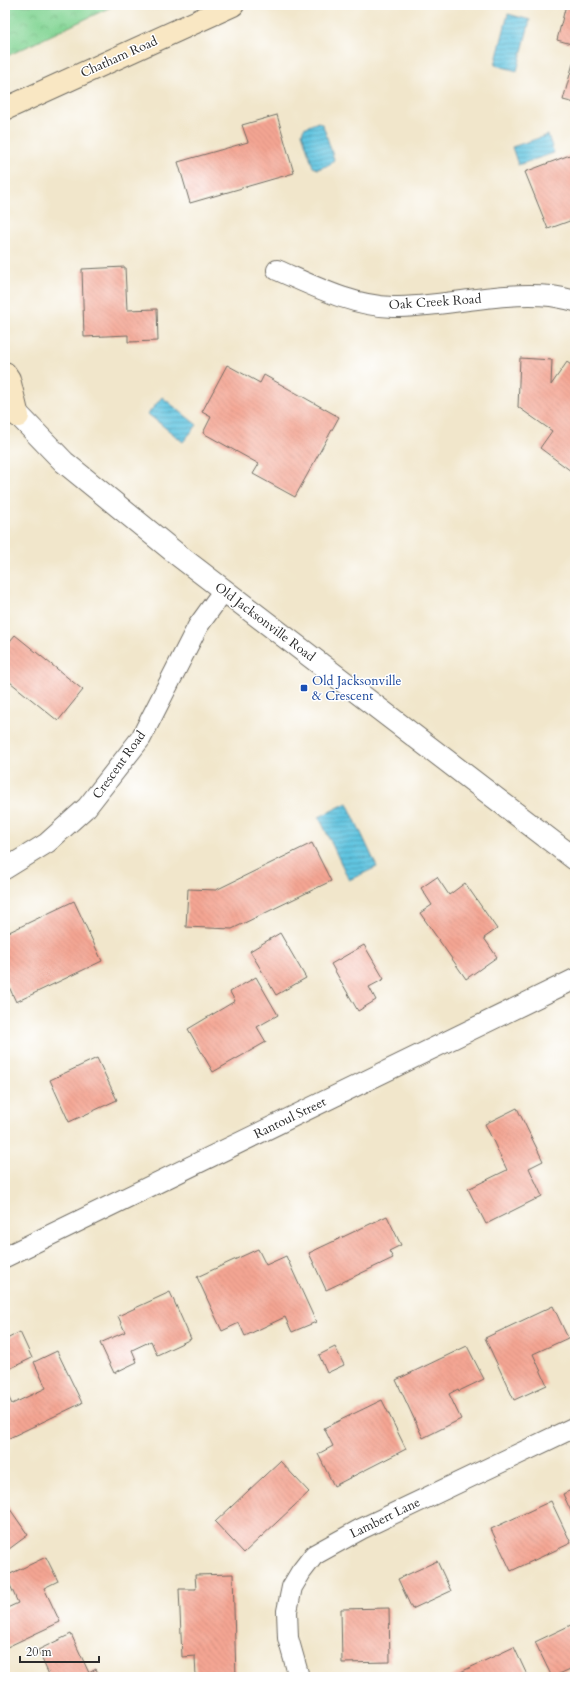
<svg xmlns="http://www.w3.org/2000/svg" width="580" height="1682" font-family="Cardo,serif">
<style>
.park{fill:url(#park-crowns);stroke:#588060}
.water{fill:url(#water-rules);stroke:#467886}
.building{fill:url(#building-back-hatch)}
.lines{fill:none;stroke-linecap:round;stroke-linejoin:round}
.minor-casing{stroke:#706c63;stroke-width:22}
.tertiary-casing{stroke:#706c63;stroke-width:24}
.secondary-casing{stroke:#706c63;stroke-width:24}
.minor{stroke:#fff;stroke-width:20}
.tertiary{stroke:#fff;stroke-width:22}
.secondary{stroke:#f9e7c3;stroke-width:22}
.transit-dot{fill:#1a4fb4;stroke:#fff;stroke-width:1.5}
.labels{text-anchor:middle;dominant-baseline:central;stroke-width:3;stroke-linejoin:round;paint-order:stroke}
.street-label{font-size:13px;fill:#2b2b2b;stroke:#fff}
.transit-label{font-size:13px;fill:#164399;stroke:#fff;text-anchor:start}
</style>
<defs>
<pattern id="park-crowns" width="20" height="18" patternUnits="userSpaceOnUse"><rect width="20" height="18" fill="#85d696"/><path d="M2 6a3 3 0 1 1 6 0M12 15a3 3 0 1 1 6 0" fill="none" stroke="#73b881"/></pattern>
<pattern id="water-rules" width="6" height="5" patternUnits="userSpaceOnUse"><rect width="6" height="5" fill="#61c4e0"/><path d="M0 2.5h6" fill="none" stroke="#509fb6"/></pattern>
<pattern id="building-back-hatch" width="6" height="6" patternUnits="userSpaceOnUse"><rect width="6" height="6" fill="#f4a593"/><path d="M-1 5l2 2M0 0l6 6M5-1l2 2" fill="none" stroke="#d18e7f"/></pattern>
</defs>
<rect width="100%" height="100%" fill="#fff"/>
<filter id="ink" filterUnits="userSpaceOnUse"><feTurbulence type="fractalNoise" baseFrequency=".025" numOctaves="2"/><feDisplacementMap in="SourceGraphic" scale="8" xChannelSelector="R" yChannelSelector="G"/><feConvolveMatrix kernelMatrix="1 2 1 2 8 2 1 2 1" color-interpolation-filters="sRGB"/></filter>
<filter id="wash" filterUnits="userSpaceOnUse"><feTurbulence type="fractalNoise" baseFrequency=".012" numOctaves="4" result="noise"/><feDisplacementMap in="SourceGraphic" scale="16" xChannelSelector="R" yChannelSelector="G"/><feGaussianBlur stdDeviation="0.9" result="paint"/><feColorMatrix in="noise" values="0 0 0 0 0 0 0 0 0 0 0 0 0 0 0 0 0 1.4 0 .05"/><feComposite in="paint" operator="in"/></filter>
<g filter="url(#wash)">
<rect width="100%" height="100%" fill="#f1e6cb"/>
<path class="park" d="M5 5H115L5 57Z"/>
<path class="water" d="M508 14 530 20 517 71 495 65Z
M318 122 323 125 334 159 331 164 318 169 313 167 302 133 304 128Z
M548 135 554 153 518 165 512 147Z
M162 397 197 425 183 442 148 414Z
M347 803 377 867 349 880 319 817Z"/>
<g id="blocks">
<path class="building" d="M566 5 575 8V45L557 40Z
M575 56V103L563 100Z
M277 115 294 173 190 203 178 162 248 142 242 125Z
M575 153V219L548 229 525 172Z
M125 267 127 310 157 309 158 341 128 342V335L84 337 82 269Z
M520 358 552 360 551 385 567 362 575 368V474L540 448 552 431 518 407Z
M227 365 260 383 264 375 339 417 295 497 253 474 259 464 203 433 211 417 202 412Z
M15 635 83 690 58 721 5 678V647Z
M312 843 331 881 232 929 186 927 188 889 216 890Z
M437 877 449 895 465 883 497 929 484 938 497 957 466 979 420 913 432 905 421 888Z
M74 901 102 961 16 1002 5 978V934Z
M280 933 306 978 276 995 250 951Z
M364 945 384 979 369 987 376 1000 358 1011 331 964Z
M256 977 278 1015 257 1027 266 1042 213 1072 188 1029 235 1001 230 992Z
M97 1058 117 1100 69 1122 50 1080Z
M517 1108 543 1161 529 1168 542 1196 486 1224 468 1189 507 1170 485 1124Z
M387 1216 401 1245 389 1251 393 1258 326 1290 309 1253Z
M258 1249 266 1265 286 1256 316 1322 292 1332 285 1317 245 1336 239 1323 222 1331 197 1277Z
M170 1292 191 1339 157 1355 151 1341 132 1350 137 1362 114 1373 100 1343 125 1332 118 1316Z
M553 1306 568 1338 533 1354 547 1385 514 1400 485 1338Z
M20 1332 32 1358 5 1371V1340Z
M467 1346 484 1379 459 1391 458 1389 449 1394 461 1419 423 1438 396 1380Z
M335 1347 344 1365 327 1373 319 1355Z
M57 1351 82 1403 5 1440V1390L12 1404 46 1388 34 1362Z
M382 1400 406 1449 334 1486 318 1454 333 1446 324 1428Z
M280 1461 309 1492 244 1553 215 1522Z
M575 1488V1520L563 1494Z
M551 1501 571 1543 511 1571 491 1529Z
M5 1502 28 1535 5 1552Z
M46 1557 58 1581 44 1588 60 1622 5 1648V1609L18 1603 6 1576Z
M437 1561 451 1591 412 1609 398 1579Z
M233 1574 236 1677H196L195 1656 182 1657 179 1589H196L195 1575Z
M389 1608 390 1662 342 1663 341 1609Z
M575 1623V1667L552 1677 535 1642Z
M71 1634 89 1673 96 1669 100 1677H50L38 1650Z
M514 1647 528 1677H450Z"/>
</g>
</g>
<g filter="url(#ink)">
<use href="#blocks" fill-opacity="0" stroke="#706c63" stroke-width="1"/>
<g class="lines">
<defs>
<path id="minor" d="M277 270C314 286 352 306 393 307 445 307 498 291 551 296 559 297 567 299 575 301
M5 869 47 843 87 807 141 738 198 626 224 590
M5 1257 575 979
M299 1677 288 1638 287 1611 292 1587 301 1572 314 1555 361 1529 575 1427"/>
<path id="tertiary" d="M6 402 64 462 178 555 575 859"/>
<path id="secondary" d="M5 109 233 5
M5 373 9 379 18 416"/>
</defs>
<use href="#minor" class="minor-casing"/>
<use href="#tertiary" class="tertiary-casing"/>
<use href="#secondary" class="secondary-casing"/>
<use href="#minor" class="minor"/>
<use href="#tertiary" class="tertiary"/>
<use href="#secondary" class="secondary"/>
</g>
</g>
<rect class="transit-dot" x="300" y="684" width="8" height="8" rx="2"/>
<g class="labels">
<g class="street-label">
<text transform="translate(119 57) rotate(-24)">Chatham Road</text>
<text transform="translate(435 302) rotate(-4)">Oak Creek Road</text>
<text transform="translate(265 622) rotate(37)">Old Jacksonville Road</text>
<text transform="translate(119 765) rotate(-54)">Crescent Road</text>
<text transform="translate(290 1118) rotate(-26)">Rantoul Street</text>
<text transform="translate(385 1518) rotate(-26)">Lambert Lane</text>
</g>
<g class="transit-label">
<text x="312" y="681">Old Jacksonville<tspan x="312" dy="15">&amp; Crescent</tspan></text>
</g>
</g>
<rect width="580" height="1682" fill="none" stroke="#fff" stroke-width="20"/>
<path d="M20 1656v6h79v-6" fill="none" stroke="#2b2b2b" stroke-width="2"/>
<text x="26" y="1656" font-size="12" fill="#2b2b2b" stroke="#ffffff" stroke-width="3" paint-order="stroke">20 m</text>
</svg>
